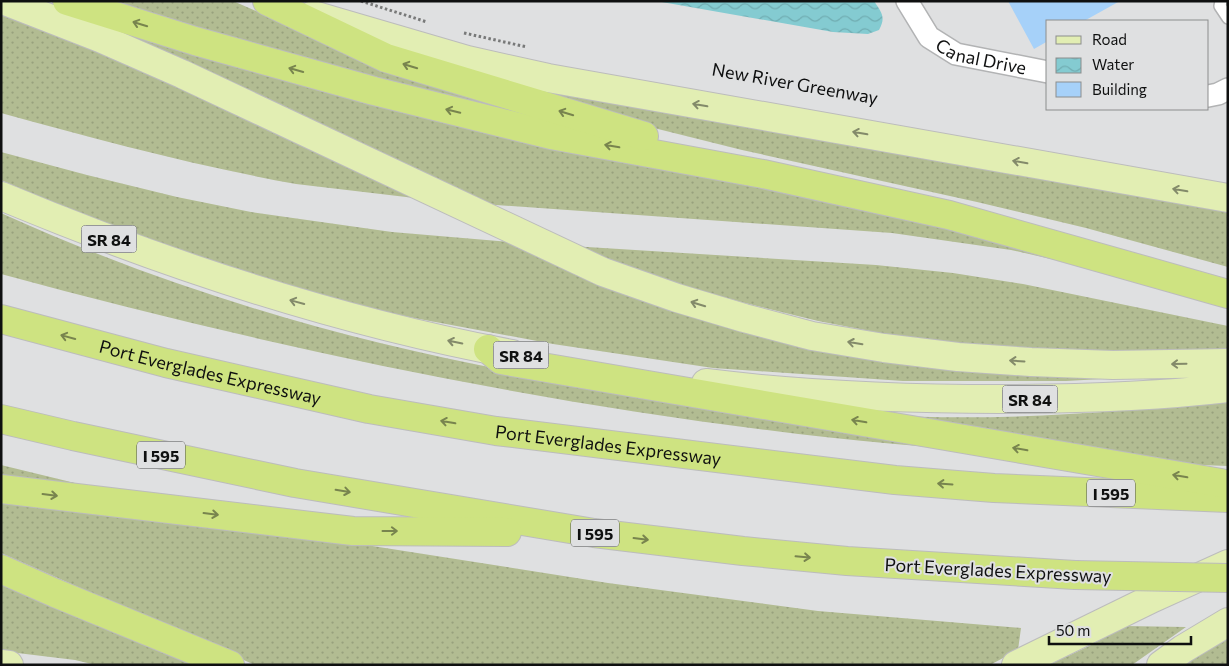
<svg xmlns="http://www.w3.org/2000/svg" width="1229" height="666" font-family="Commissioner,sans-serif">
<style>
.grass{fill:url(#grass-dots)}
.water{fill:url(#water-waves)}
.building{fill:#a6d1f9}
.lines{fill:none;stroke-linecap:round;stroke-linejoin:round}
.lane-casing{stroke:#b2b3b4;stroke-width:14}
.street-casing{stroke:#b2b3b4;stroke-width:24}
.primary-casing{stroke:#bcbcbc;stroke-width:30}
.highway-casing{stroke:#bcbcbc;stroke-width:30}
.path{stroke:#787979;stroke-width:3;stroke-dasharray:2.5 2.5;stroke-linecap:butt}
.lane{stroke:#fff;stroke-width:11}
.street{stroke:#fff;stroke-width:21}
.primary{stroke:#e2eeb3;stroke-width:28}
.highway{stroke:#cee381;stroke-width:28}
.highway-bridge-casing{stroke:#bcbcbc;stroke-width:30;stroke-linecap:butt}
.highway-bridge{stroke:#cee381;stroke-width:28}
.oneway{stroke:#78844e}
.oneway2{stroke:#838a6a}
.labels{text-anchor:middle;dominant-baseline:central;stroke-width:4;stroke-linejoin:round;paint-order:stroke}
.shield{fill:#dfe0e1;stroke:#4d4e4f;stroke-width:1}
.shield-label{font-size:16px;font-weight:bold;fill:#0f1010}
.street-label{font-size:18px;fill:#0f1010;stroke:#dfe0e1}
</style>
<defs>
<pattern id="grass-dots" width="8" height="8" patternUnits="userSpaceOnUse" patternTransform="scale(1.25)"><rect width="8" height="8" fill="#b2bc92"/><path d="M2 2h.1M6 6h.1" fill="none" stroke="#98a17d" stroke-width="1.8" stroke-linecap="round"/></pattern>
<pattern id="water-waves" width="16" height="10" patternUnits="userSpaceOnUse" patternTransform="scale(1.25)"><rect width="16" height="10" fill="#84cbd1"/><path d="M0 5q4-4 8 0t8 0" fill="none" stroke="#71adb2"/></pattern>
</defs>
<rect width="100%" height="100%" fill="#dfe0e1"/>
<path class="grass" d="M102 1H233L351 52 495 102V107L416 90Z
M1 9 36 21 423 199 296 184C196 166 99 140 1 113Z
M106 22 903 210 1127 276 1011 250 892 233 482 204 104 29Z
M460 67 1228 205V267L1086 228 977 202 742 150 642 125Z
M1 152 87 175 177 197 251 212 392 232 521 243 665 303 1155 376 1066 381H903L713 368 553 344 414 318 311 296 95 221 1 180Z
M1 213C175 292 361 346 549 378 570 381 591 383 612 385 649 389 687 393 725 397 777 403 829 411 881 415 997 422 1113 412 1228 402V466C1182 465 1136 461 1090 458 982 452 874 444 767 430 508 398 252 342 1 274Z
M571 246 876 265 953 273 1023 284 1228 326V356L1019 353 896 336 818 321 745 303 638 273Z
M1 465 190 511 334 540 608 583 818 611 1021 628 1018 650 990 665H255L1 553Z
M1 583 201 665H96L75 660 1 651Z
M1125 626 1186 627 1132 665H1049L1091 645Z
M1228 627V665H1176Z"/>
<path class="water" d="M656 1H874C882 13 886 17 879 30L868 34 833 32Z"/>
<path class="building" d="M1008 1H1120L1084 21H1048V41L1034 49Z"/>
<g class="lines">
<defs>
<path id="lane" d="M1221 1 1220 6 1228 18"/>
<g id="street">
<path id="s1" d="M907 1 929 37 956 54 1048 72"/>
<path d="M1208 96 1218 94 1228 89"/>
</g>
<path id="primary" d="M5 1 100 38 182 74 603 272 677 298 744 318 812 336 884 348 958 357 1031 362 1113 365 1228 363
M313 15 467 60 548 78 1228 198
M1 196C166 265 336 321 512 354
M706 383C803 395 903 399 1001 399 1077 399 1152 397 1228 388
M1 664 9 665
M1016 665 1153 598 1228 564
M1161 665 1183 649 1228 622"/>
<g id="highway">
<path d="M67 1 195 41 374 91 551 135 763 174 949 215 1228 294"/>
<path d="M267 1 386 58 644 136"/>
<path id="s2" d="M1 319 166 363 369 409 496 431 895 480 994 488 1228 498"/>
<path d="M488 349 501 360 1221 483"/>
<path d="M1 419 73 436 295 483 594 533 743 551 847 561 1075 575"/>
<path d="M1 489 353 531 507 532"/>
<path d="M1 569 55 593 230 665"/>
</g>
</defs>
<use href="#lane" class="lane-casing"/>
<use href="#street" class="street-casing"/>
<use href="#primary" class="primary-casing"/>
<use href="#highway" class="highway-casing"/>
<path class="path" d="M361 1 427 22
M464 33 527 47"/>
<use href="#lane" class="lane"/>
<use href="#street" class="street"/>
<use href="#primary" class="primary"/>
<use href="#highway" class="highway"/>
<defs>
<path id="highway-bridge" d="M1075 575 1228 578"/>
</defs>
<use href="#highway-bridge" class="highway-bridge-casing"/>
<use href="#highway-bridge" class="highway-bridge"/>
</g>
<defs><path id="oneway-shaft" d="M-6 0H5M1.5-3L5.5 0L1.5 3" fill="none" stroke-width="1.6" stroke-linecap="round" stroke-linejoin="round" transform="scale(1.25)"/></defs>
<g class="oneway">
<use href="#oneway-shaft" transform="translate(140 24) rotate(-163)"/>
<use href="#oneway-shaft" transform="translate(410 66) rotate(-163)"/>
<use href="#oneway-shaft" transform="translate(296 70) rotate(-164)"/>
<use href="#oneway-shaft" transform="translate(453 111) rotate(-166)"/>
<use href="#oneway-shaft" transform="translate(566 113) rotate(-163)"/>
<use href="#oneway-shaft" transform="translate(612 146) rotate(-170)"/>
<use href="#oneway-shaft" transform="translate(68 337) rotate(-165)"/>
<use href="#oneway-shaft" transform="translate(859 421) rotate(-170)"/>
<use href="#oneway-shaft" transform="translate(448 422) rotate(-170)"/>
<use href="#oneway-shaft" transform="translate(1020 449) rotate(-170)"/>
<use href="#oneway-shaft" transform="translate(1180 476) rotate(-170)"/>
<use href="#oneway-shaft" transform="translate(945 484) rotate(-176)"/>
<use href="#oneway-shaft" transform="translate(343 491) rotate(9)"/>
<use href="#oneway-shaft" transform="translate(50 495) rotate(7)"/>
<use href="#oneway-shaft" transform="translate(211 514) rotate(7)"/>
<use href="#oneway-shaft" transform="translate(390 531)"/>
<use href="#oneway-shaft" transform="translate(641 539) rotate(7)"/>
<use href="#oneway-shaft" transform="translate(803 557) rotate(5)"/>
</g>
<g class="oneway2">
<use href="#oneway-shaft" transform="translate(700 105) rotate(-170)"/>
<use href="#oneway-shaft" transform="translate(860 133) rotate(-170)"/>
<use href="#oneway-shaft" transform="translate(1020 162) rotate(-170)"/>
<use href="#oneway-shaft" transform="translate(1180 190) rotate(-170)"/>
<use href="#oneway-shaft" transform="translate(297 302) rotate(-165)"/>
<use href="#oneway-shaft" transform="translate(698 304) rotate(-163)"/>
<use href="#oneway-shaft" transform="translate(455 342) rotate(-168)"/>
<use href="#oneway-shaft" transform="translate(855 343) rotate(-171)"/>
<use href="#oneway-shaft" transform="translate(1017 361) rotate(-176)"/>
<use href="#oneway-shaft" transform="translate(1179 364) rotate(179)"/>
</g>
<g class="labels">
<g class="shield">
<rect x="81.5" y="225.5" width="55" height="27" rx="4"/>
<rect x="493.5" y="341.5" width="55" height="27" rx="4"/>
<rect x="1002.5" y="385.5" width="55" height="27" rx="4"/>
<rect x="137" y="441.5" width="48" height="27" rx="4"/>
<rect x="1087" y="479.5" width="48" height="27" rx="4"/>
<rect x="571" y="519.5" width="48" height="27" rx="4"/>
</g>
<g class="shield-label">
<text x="109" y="239">SR 84</text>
<text x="521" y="355">SR 84</text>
<text x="1030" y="399">SR 84</text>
<text x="161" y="455">I 595</text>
<text x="1111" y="493">I 595</text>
<text x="595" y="533">I 595</text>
</g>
<g class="street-label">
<text stroke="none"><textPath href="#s1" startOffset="99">Canal Drive</textPath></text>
<text transform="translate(795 83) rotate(10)">New River Greenway</text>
<text stroke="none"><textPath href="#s2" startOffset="216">Port Everglades Expressway</textPath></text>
<text stroke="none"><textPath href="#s2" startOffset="621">Port Everglades Expressway</textPath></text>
<text transform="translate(998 570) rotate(3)">Port Everglades Expressway</text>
</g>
</g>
<rect width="1229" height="666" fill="none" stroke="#0f1010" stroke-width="5"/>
<rect x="1046" y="20" width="162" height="90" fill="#dfe0e1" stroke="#8c8d8d"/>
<rect x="1056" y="36" width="25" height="8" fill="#e2eeb3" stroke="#8c8d8d"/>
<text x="1092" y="45" font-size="15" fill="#0f1010">Road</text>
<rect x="1056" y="58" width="25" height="15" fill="url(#water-waves)" stroke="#8c8d8d"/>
<text x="1092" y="70" font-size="15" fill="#0f1010">Water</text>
<rect x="1056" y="82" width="25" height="15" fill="#a6d1f9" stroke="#8c8d8d"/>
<text x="1092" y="95" font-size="15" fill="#0f1010">Building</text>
<path d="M1049 636v8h142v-8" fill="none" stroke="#0f1010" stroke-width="2.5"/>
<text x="1056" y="636" font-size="15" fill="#0f1010" stroke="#dfe0e1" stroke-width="4" paint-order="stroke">50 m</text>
</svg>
